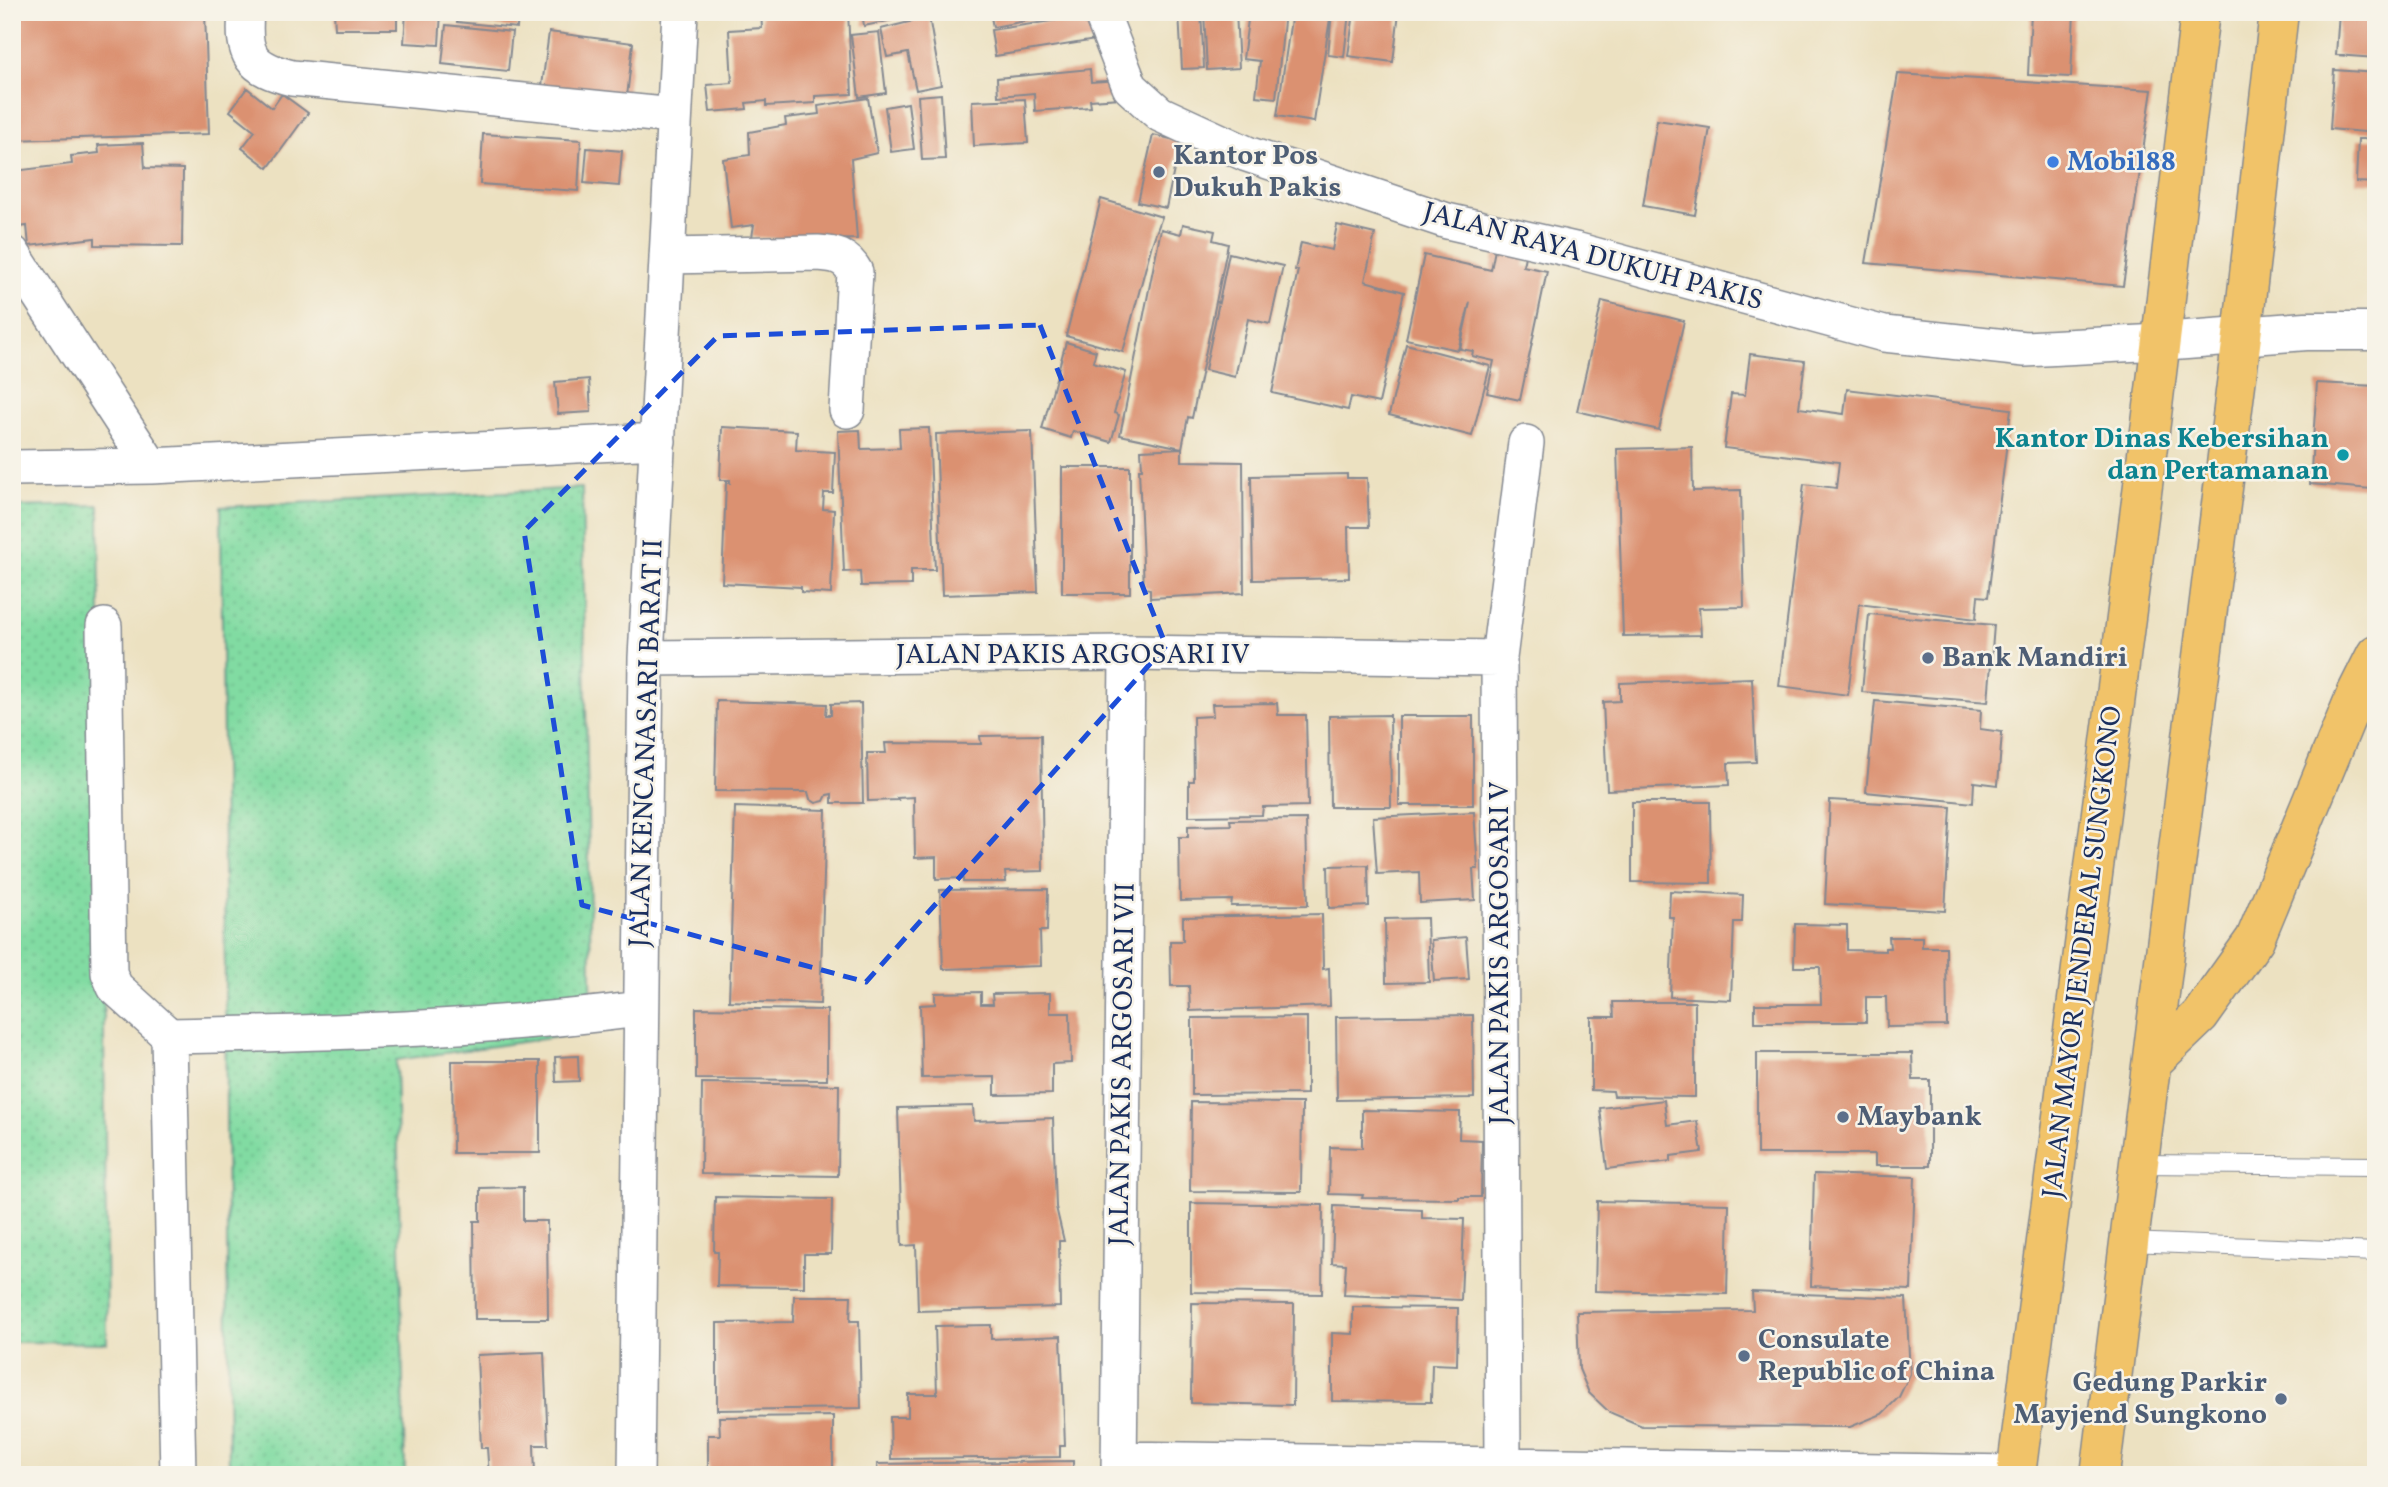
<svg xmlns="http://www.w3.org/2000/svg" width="2388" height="1487" font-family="Vollkorn,serif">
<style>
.grass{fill:url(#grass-dots);stroke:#4e8580;stroke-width:2}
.building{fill:#db9171}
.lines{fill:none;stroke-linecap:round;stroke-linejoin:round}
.service-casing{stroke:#848890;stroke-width:20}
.minor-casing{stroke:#848890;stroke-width:38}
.tertiary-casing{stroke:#848890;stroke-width:41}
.primary-casing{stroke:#848890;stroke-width:41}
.service{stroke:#fff;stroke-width:18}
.minor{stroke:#fff;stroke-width:35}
.tertiary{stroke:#fff;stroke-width:38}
.primary{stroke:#f1c369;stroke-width:38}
.marked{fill:none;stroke:#1d4ed8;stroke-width:5;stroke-dasharray:14 9;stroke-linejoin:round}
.shop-dot{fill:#3f7fe0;stroke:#f7f3e8;stroke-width:2.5}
.service-dot{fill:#5c6f8a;stroke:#f7f3e8;stroke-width:2.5}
.culture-dot{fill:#0f9aa8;stroke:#f7f3e8;stroke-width:2.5}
.labels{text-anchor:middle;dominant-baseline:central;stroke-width:5;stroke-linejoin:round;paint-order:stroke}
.service-label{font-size:28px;font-weight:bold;fill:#4e5e75;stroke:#f7f3e8;text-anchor:start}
.shop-label{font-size:28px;font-weight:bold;fill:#366cbe;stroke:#f7f3e8;text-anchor:start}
.street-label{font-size:28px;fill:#1b2f5e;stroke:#f7f3e8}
.culture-label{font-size:28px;font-weight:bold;fill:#0d838f;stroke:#f7f3e8;text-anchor:end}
</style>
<defs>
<pattern id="grass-dots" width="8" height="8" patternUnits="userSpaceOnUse" patternTransform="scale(1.75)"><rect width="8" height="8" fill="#81dba2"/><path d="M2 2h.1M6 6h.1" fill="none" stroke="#6fbc8e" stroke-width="1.8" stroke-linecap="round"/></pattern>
</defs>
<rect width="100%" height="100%" fill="#f7f3e8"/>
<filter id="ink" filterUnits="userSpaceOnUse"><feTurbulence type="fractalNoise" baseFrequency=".0143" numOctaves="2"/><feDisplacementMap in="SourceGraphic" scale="14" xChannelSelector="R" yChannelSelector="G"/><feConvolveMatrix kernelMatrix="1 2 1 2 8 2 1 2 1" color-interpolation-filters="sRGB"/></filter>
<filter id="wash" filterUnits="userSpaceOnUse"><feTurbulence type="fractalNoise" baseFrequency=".00686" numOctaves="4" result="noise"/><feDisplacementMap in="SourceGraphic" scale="28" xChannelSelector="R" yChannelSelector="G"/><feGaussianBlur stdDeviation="1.57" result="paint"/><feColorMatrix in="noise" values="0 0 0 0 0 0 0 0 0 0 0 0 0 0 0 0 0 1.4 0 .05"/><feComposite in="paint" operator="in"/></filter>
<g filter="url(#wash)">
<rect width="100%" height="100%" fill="#ece1c1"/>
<path class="grass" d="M582 488 592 1032 396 1060 405 1475H229L221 507Z
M99 505 107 1343 12 1342V507Z"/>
<g id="blocks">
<path class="building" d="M12 12H205L209 134 12 140Z
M334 12H397V29H335Z
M406 12H441L439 45 404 43Z
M458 12H518L517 28 457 22Z
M761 12H848L852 94 815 96V103L766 106V101L746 103 747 109 710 112 707 85 732 83 729 30 762 28Z
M862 12H891L893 20 864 26Z
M990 12H1064V14L993 27Z
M1179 12H1201L1204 68 1182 69Z
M1204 12H1236L1239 68 1207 70Z
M1249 12H1285L1276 98 1256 96 1260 61 1243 59Z
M1292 12H1331L1314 122 1277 116Z
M1332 12H1349L1344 57 1328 55Z
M1354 12H1399L1393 62 1348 56Z
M2031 12H2074L2071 77 2028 75Z
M2339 12H2376V58L2336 55Z
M1098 14 1102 39 995 56 991 30Z
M929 17 941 85 916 90 908 53 887 57 881 29Z
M446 25 512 32 508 71 442 64Z
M549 32 633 43 627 97 542 86Z
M879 32 886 93 859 97 851 35Z
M1090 69 1091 82 1120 80 1121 98 1090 100 1091 107 1035 111 1034 93 998 96 997 78Z
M2334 70 2376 73V133L2330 129Z
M1898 74 2152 90 2123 286 1866 263Z
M247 88 272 108 282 94 308 113 268 168 242 148 255 131 230 111Z
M941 94 945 159 922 160 918 96Z
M868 98 877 153 851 159 857 239 799 240 752 237 754 225 731 228 723 159 750 155 749 132 786 125 785 118 819 114 818 106Z
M1025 99 1028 143 974 146 972 101Z
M908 103 914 149 891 152 885 107Z
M1657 120 1710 128 1695 215 1643 206Z
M483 134 581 140 578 191 480 184Z
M1153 135 1180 141 1166 208 1138 202Z
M2358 139H2376V183L2356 182Z
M143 143 145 168 183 169 182 246 95 245V238L29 246 27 226 12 228V195L17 194 14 171 72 164 71 156 99 153 98 145Z
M587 148 622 151 619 186 584 183Z
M1101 199 1162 217 1152 244 1123 352 1066 336Z
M1183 224 1215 231 1213 240 1228 244 1192 418 1188 417 1182 448 1120 435 1161 229 1181 234Z
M1337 225 1375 234 1365 281 1404 292 1379 403 1351 397 1348 410 1272 393 1298 270H1295L1301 243 1332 250Z
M1496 244 1526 251 1523 266 1547 271 1520 400 1487 393 1494 361 1472 356 1473 351 1460 349 1470 302 1458 350 1406 339 1424 255 1491 270Z
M1229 253 1283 266 1270 324 1248 319 1235 377 1205 370Z
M1602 301 1684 321 1659 430 1577 411Z
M1066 342 1096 351 1093 362 1126 372 1114 413 1119 415 1111 442 1073 431 1071 438 1042 429Z
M1406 344 1490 366 1472 436 1389 415Z
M1750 354 1805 361 1799 408 1844 414 1847 389 2011 409 1988 597 1978 596 1976 619 1859 604 1848 695 1779 686 1804 484 1836 488 1839 462 1724 448 1731 394 1745 395Z
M589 379 591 412 558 414 555 382Z
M2317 383 2376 386 2372 489 2310 484Z
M722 427 797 431 796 450 835 452 833 493H824L823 509 834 510 831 594 801 592V587L722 583 726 483H730V480H720Z
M929 428 935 570H911V585L861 586 860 571 844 572 838 431 860 430 861 449 900 448 899 429Z
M1032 431 1038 592 942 595 936 434Z
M1692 447 1693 491 1741 490 1744 607 1699 608 1701 635 1623 636 1617 449Z
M1182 448V461L1243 462 1244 593 1150 598V589L1144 588 1139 469H1142L1141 450Z
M1062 467H1130V593H1062Z
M1347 474V478H1367L1369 527H1348L1349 578 1253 580 1251 476Z
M1869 614 1994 625 1988 702 1862 692Z
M1752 678 1756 762 1728 763 1729 785 1607 790 1603 702 1620 701V683Z
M717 701 827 704 826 715H831V704L861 703 863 803H832V794L827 795 824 801 816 803 810 799 808 792 715 791Z
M1875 701 1981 710 1980 729 2002 732 1998 785 1974 782 1973 803 1866 792Z
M1277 703 1278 715H1306L1308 806 1263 807 1262 815 1189 816V781H1194L1193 717 1213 716 1212 704Z
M1390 715 1391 807H1330L1329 716Z
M1399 716H1473V805H1399Z
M1041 735 1043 871 1005 872 1006 882H963V878L936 879V857L915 858 914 797 897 798 898 800 868 801 867 753H886L885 743 981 744 980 736Z
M1830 800 1951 807 1945 911 1825 904Z
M1632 802H1710L1711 883 1632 882Z
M735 807 826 810 820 1004 729 1001Z
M1474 812 1478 869H1473L1475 900 1420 903 1419 872 1377 874 1373 817Z
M1306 819 1308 905 1231 906 1232 900 1180 901 1179 837H1188V826L1231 825 1230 820Z
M1368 865 1369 906 1329 908 1328 866Z
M1048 889 1047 931H1040L1041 966 943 969 940 890Z
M1670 891 1743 895 1742 922H1734L1731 1000 1670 997 1673 917H1669Z
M1322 914 1323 969 1329 968 1330 1006 1190 1011 1189 986H1171L1170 941H1183V917Z
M1427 918 1429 982 1386 983 1385 919Z
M1795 924 1847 925V950L1885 951V948H1890L1889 937H1922V947H1946L1947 1026 1887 1027 1886 997H1866V1022H1755V1004H1821L1820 967H1794Z
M1466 937 1469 979 1434 981 1431 940Z
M981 992V1004H993L992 994 1050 993V1013H1070L1071 1063 1052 1064V1094L995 1095V1077L922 1078 920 1005 935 1004V993Z
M1613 1002H1695V1097L1614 1096 1613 1091 1591 1090V1017H1614Z
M696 1008 827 1010V1080L696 1079Z
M1473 1015 1474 1098 1337 1100 1336 1017Z
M1307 1017V1094L1192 1095V1018Z
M1757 1053H1912L1913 1080H1930V1166H1875V1154H1757Z
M578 1056 579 1081 556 1082 555 1057Z
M452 1061H540V1153H453Z
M702 1083 839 1085 838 1176 701 1174Z
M1664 1100 1667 1125 1697 1121 1702 1152 1671 1156V1161L1607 1169 1600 1108Z
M1191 1102 1302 1103 1301 1192 1190 1191Z
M973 1106 974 1121 1053 1118 1056 1207 1064 1241H1059L1060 1307 918 1311 916 1245 902 1246 898 1108Z
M1362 1110 1460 1112 1459 1139 1482 1140 1481 1197H1459V1199L1362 1198 1363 1195 1329 1194 1330 1147 1362 1148Z
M1814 1174 1915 1177 1911 1290 1811 1286Z
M523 1187V1221H547L548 1319H475L474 1221H480V1188Z
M715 1197 832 1199 831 1254H804V1287L717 1286 718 1252H714Z
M1597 1201 1729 1204 1727 1294 1595 1291Z
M1191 1203 1323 1205 1322 1294 1191 1292Z
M1334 1206 1422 1210V1218L1464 1219 1461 1300 1344 1295 1346 1264 1332 1263Z
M1752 1292 1906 1298 1910 1374 1899 1397 1882 1414 1850 1427 1642 1426 1609 1412 1589 1393 1579 1369 1577 1312 1753 1310Z
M794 1296H851L850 1321H859L861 1408 717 1410V1323L793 1322Z
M1192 1303 1294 1304 1293 1405 1191 1403Z
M1353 1307 1458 1308 1457 1365 1432 1364 1431 1402 1332 1401V1333L1353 1334Z
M991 1325V1339L1061 1336 1065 1446H1060V1457L891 1459 890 1417H908V1394H937L935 1326Z
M544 1352 548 1445H534L535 1475H489L487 1448H481L477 1355Z
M833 1416V1475H708V1435H720L719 1417Z
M1073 1461V1475H878L877 1464Z"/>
</g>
</g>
<g filter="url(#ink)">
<use href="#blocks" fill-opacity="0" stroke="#848890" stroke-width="2"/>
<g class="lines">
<defs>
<path id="service" d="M2138 1164 2376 1166
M2129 1242 2376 1252"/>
<path id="minor" d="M246 12C242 56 251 68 292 78L674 116
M1101 12 1130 87 1160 114 1247 154 1447 221 1575 250 1884 334 2025 349 2160 342
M12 253 151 466
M667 256 818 253C835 254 846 256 855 272L847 410
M12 468 151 466 658 441
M104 626 109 973 115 987 169 1036 178 1475
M646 658 1127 653 1499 658
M169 1036C326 1033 485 1029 640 1009
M1120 1459 2016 1473
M1503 1465 1499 658 1526 443
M636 1475 646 658 680 12
M1119 1475 1127 653"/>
<path id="tertiary" d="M2160 342 2306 331H2376"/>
<path id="primary" d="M2152 1062 2200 1016 2255 939 2356 694 2376 654
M2016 1475 2152 415 2200 12
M2100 1475 2242 336 2279 12"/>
</defs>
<use href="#service" class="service-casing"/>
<use href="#minor" class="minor-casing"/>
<use href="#tertiary" class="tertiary-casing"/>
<use href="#primary" class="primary-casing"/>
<use href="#service" class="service"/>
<use href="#minor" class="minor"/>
<use href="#tertiary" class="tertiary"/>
<use href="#primary" class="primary"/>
</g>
</g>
<path class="marked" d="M1040 325 1166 646 866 982 582 905 524 531 718 336Z"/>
<circle class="shop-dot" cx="2053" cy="162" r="7"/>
<g class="service-dot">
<circle cx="1159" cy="172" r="7"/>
<circle cx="1928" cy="658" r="7"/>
<circle cx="1843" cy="1117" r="7"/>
<circle cx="1744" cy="1356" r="7"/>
<circle cx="2281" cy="1399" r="7"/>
</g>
<circle class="culture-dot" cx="2343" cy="455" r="7"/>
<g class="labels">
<g class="service-label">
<text x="1173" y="156">Kantor Pos<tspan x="1173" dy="32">Dukuh Pakis</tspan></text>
<text x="1942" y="658">Bank Mandiri</text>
<text x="1857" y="1117">Maybank</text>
<text x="1758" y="1340">Consulate<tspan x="1758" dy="32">Republic of China</tspan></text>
<text x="2267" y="1383" text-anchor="end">Gedung Parkir<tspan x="2267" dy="32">Mayjend Sungkono</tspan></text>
</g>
<g class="shop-label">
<text x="2067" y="162">Mobil88</text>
</g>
<g class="street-label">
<text transform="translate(1593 257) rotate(15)">JALAN RAYA DUKUH PAKIS</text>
<text x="1073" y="655">JALAN PAKIS ARGOSARI IV</text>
<text transform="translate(647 743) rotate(-88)">JALAN KENCANASARI BARAT II</text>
<text transform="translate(2083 952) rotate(-83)">JALAN MAYOR JENDERAL SUNGKONO</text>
<text transform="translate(1500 953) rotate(-90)">JALAN PAKIS ARGOSARI V</text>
<text transform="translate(1123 1064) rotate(-89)">JALAN PAKIS ARGOSARI VII</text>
</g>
<g class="culture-label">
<text x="2329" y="439">Kantor Dinas Kebersihan<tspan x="2329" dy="32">dan Pertamanan</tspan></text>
</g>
</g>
<rect width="2388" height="1487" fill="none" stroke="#f7f3e8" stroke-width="42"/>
</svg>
